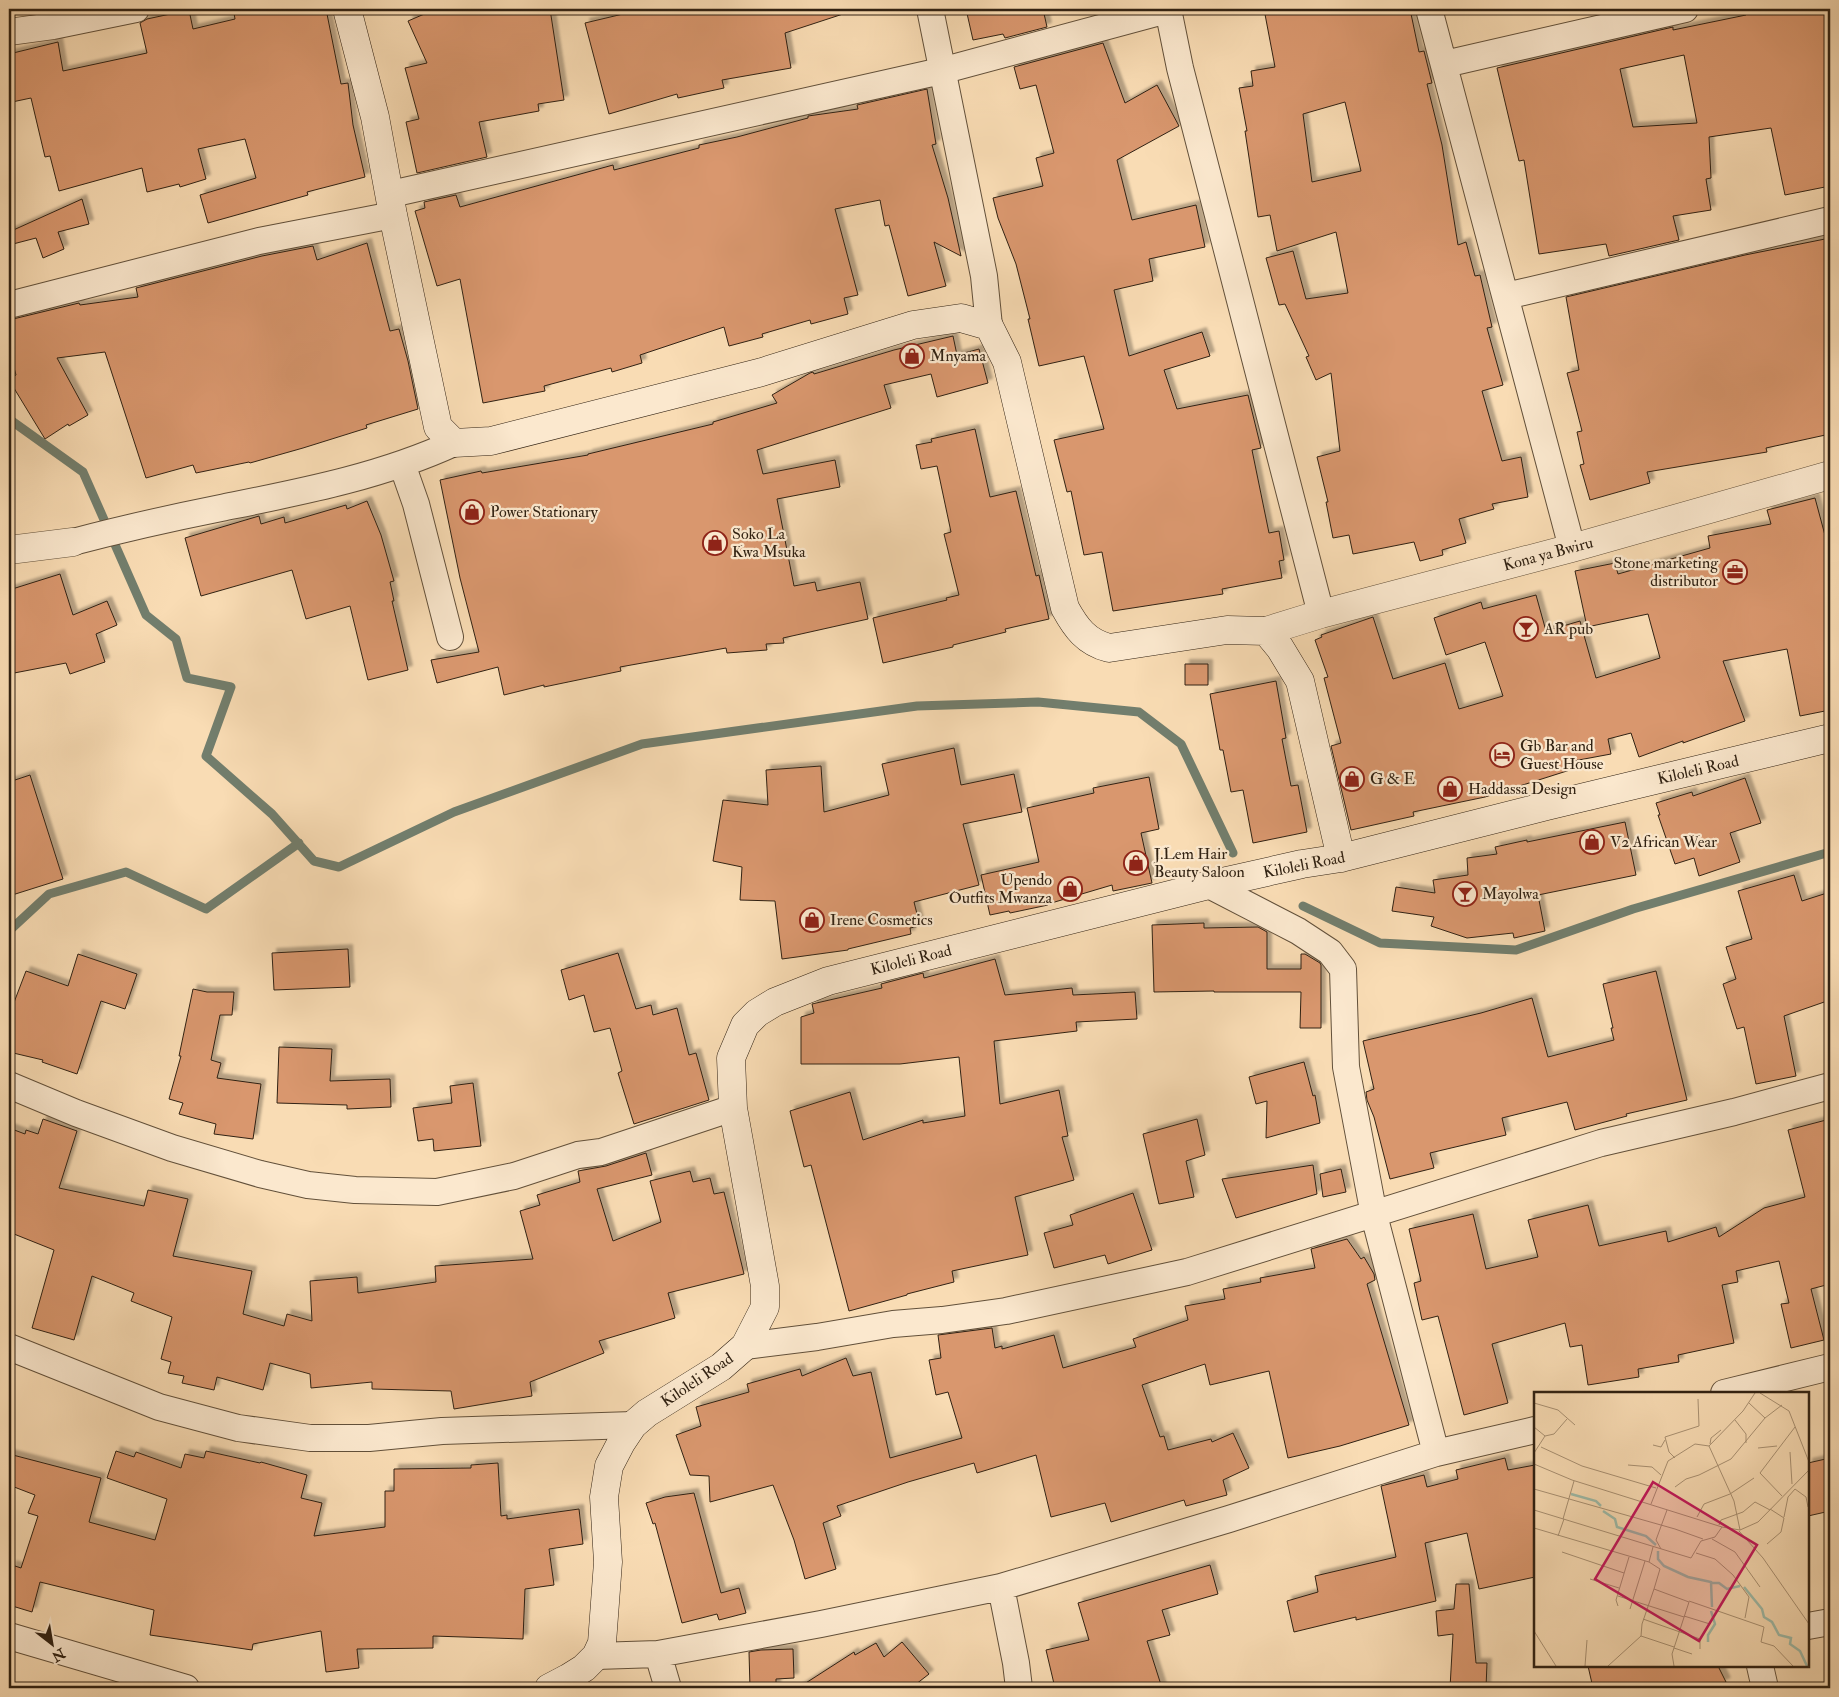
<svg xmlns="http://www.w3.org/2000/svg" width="1839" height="1697" font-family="'IM FELL Double Pica',serif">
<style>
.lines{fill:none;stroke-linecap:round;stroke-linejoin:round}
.stream{stroke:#727e6d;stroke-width:9}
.building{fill:#d9976e;stroke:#302112;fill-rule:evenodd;filter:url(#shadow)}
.minor-casing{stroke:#62503a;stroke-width:28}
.tertiary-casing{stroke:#62503a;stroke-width:29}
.secondary-casing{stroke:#302112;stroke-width:29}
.minor{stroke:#fbe8ce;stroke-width:26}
.tertiary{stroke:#fbe8ce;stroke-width:28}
.secondary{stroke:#fbe8ce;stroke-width:28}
.labels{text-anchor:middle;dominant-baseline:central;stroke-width:4.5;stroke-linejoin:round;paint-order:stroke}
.poi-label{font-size:16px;fill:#302112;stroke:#fbe8ce;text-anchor:start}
.street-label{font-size:16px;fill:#302112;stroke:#fbe8ce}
.inset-river{fill:none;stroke:#9ebcaa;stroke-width:2.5}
.inset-road{fill:none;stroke:#a99173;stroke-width:1}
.view{fill:#c2185b;fill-opacity:0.15;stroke:#c2185b;stroke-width:2.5}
.inset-edge{fill:none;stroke:#302112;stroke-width:2.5}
</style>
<defs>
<filter id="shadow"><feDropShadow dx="4.5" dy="-4.5" stdDeviation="1" flood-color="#0004"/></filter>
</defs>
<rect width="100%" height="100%" fill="#f9dcb4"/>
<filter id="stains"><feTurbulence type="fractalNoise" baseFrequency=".004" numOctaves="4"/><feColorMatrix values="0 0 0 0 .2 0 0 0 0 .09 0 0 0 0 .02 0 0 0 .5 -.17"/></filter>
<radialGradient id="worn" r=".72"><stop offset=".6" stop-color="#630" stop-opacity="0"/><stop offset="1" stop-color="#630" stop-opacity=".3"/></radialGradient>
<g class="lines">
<path class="stream" d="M9 419 83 472 146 615 176 639 187 678 231 687 206 756 272 814 314 861 339 867 454 812 642 744 917 706 1038 702 1139 712 1181 744 1233 853
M1303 906 1380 943 1516 950 1633 909 1830 852
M9 931 49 894 126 872 206 909 299 843"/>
</g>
<path class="building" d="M251 9H326L341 84 348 83 353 125 365 177 307 192 308 195 208 223 200 195 256 178 245 139 198 149 206 179 180 187 179 184 147 192 142 168 59 191 50 156 45 157 31 98 12 102 9 78V54L58 42 63 71 147 53 140 23 147 19 189 10 193 29 235 19 234 13Z
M436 9H550L564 100 538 104 539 111 479 122 487 157 417 173 406 122 419 119 405 68 427 63 408 21Z
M644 9H846V13L785 33 791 68 722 80 724 88 678 98 677 94 609 114 585 23Z
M966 9H1043L1047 27 1005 38 1003 34 973 40Z
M1264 9H1410L1419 52 1424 51 1432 83 1427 84 1442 145 1458 245 1466 242 1475 276 1480 275 1492 327 1487 328 1503 385 1482 391 1502 461 1521 457 1528 497 1492 504 1494 509 1459 519 1466 543 1442 550 1443 555 1420 561 1414 542 1353 554 1349 535 1333 538 1326 502H1328L1317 457 1340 451 1331 373 1316 380 1306 357 1309 356 1285 304 1279 305 1266 258 1293 251 1306 299 1348 293 1336 232 1277 251 1270 215 1258 217 1245 131H1247L1239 88 1253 86 1251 71 1275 67ZM1345 102 1361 171 1312 182 1303 114Z
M1744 9H1830V186L1785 195 1771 128 1709 137 1711 178 1706 179 1711 210 1673 216 1679 240 1609 256 1606 244 1539 254 1524 160 1519 161 1497 68 1673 27V30L1746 15ZM1684 55 1697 123 1633 127 1620 69Z
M1103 43 1125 103 1157 85 1179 126 1117 160 1132 220 1196 205 1205 247 1149 259 1153 281 1114 290 1129 356 1202 332 1210 356 1164 370 1177 409 1248 395 1261 448 1252 450 1269 533 1279 531 1284 560 1279 561 1282 578 1222 589 1223 594 1113 611 1102 552 1084 555 1071 491 1067 492 1054 440 1104 429 1084 356 1039 366 1028 319H1030L1016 264 998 218 993 198 1043 186 1036 158 1054 153 1036 85 1020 89 1014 67Z
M927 89 936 144 932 145 948 198 961 256 934 242 946 286 908 296 889 225 885 226 880 200 835 209 858 295 844 298 848 314 811 324 810 320 762 334 763 337 729 346 724 327 640 355 642 363 612 372 611 368 544 386 545 391 483 403 460 279 437 286 415 211 425 208 424 202 456 195 460 207 613 165 614 170 699 148V145L737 137 808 118V116L858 109 857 105Z
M82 199 89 224 58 232 64 249 43 258 36 238 13 244 9 232Z
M1830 238V434L1766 448 1767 452 1647 472 1650 483 1590 500 1580 465 1584 464 1577 432 1582 431 1567 373 1579 370 1566 297 1745 255Z
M367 243 390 331 399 329 408 361 418 409 366 425 367 428 303 448 250 463 249 462 196 473 193 465 146 478 105 352 57 358 88 415 69 426 68 424 45 439 9 380 16 375 9 349V320L79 303 80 305 138 297 136 288 262 256 313 246 317 260Z
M953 336 957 355 979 349 988 383 937 397 931 374 884 385 891 408 757 450 763 474 835 460 840 487 777 499 794 586 815 582 817 591 860 582 868 619 783 638 784 643 766 644 767 650 727 653 726 648 620 667 621 671 544 687V685L504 695 498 667 437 683 431 660 479 652 460 578 440 480 481 471 482 473 588 455V454L713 424V422L777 403 772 395 810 373 813 372 814 374 894 350Z
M975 429 990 497 1016 491 1036 576 1039 575 1049 619 1005 629 1006 632 953 645V647L883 663 873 618 947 600 946 598 959 595 944 534 951 532 937 466 921 469 916 445 932 442 931 439Z
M1815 498 1830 554V710L1800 716 1787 649 1723 661 1745 721 1683 743V741L1639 757 1631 733 1608 739 1611 754 1568 762 1570 770 1485 797 1413 812 1414 816 1351 830 1331 746 1341 743 1324 678 1328 677 1315 640 1322 637 1321 635 1373 617 1393 679 1445 663 1459 709 1503 696 1485 642 1446 655 1434 618 1481 602 1483 609 1536 595 1546 631 1580 621 1596 678 1660 658 1648 614 1587 627 1575 571 1615 563 1618 574 1710 548 1708 536 1771 524 1767 510Z
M367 501 381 535 394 581 390 582 394 601H392L408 670 368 680 350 606 306 619 292 570 201 596 185 538 259 516 261 524 284 517 285 523 346 505 347 509Z
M60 574 73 615 107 601 117 625 96 634 105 662 70 674 66 663 9 674V590Z
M1185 664H1208V685H1185Z
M1276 681 1286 738 1282 739 1291 786 1298 785 1307 832 1253 843 1243 790 1231 792 1223 750H1220L1210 694Z
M954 748 961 785 1014 774 1022 812 963 824 979 885 914 902 920 926 910 928 911 934 848 949V950L782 959 775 901 740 900 742 867 713 861 723 800 768 805 766 770 821 766 824 812 889 795 882 764Z
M30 775 63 879 9 896V782Z
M1149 777 1159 829 1141 833 1152 883 1113 891 1112 885 1048 904V905L1010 913 1009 911 990 915 981 875 1039 862 1027 808 1094 793 1093 788Z
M1745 778 1761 823 1730 833 1740 862 1699 876 1694 858 1675 864 1658 815H1660L1656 803 1692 792 1693 796Z
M1625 822 1636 875 1538 895 1545 931 1514 938 1513 933 1467 938 1431 926 1434 917 1392 911 1396 887 1435 893 1433 880 1468 875 1467 858 1497 854 1495 847 1527 840V842Z
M1794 875 1802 901 1830 892V1000L1784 1016 1796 1076 1756 1084 1744 1027 1737 1029 1723 984 1736 979 1726 947 1752 939 1738 891Z
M1204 923V928L1258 927 1267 932V969H1301V954H1305L1320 963 1321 965V1028H1300L1301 992H1214V991L1154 992 1152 925Z
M348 949 350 987 274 990 272 953Z
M618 953 636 1009 651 1005 653 1015 677 1008 689 1055 696 1053 709 1100 634 1124 618 1073 622 1071 610 1028 594 1032 584 995 569 1000 561 970Z
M78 954 137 974 125 1009 101 1001 77 1074 42 1062 43 1060 9 1052V1004L13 1005 26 971 68 986Z
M995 959 1005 995 1072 988 1073 995 1135 992 1137 1019 1076 1022 1077 1031 994 1041 1000 1104 1059 1090 1068 1136 1062 1137 1074 1180 1015 1197 1028 1255 952 1271 954 1282 907 1294V1295L849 1311 811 1165 804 1167 790 1111 850 1092 863 1140 923 1120V1123L965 1116 959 1057 900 1064H801V1017L814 1013 812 1004 882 988 881 984 923 973 924 978Z
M1656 971 1687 1100 1626 1114 1627 1116 1575 1130 1567 1102 1502 1118 1506 1135 1430 1153 1434 1168 1390 1179 1374 1117 1367 1100 1366 1092 1374 1089 1363 1041 1481 1013 1532 998 1548 1057 1614 1040 1611 1028H1613L1603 984Z
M193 989 207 992H234L232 1015H220L211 1060 221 1063 217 1078 261 1084 253 1139 214 1134 216 1124 179 1114 183 1103 169 1099 181 1056H179Z
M279 1047 332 1049 330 1081 390 1079 391 1107 347 1109V1105L277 1103Z
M1304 1062 1313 1096 1315 1095 1320 1123 1266 1138 1267 1101 1256 1104 1249 1077Z
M473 1083 481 1146 434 1151 433 1139 418 1141 413 1108 452 1103 450 1086Z
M43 1119 77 1131 59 1188 144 1206 148 1190 188 1199 173 1256 252 1271 243 1314 284 1326 287 1314 312 1321 310 1281 357 1277 358 1293 436 1282 435 1266 533 1259 520 1211 540 1205 537 1195 580 1182 578 1171 606 1166 646 1153 652 1175 597 1189 613 1241 661 1222 650 1181 690 1171 693 1182 710 1178 714 1194 724 1192 744 1274 668 1293 675 1318 599 1341 604 1353 530 1382 532 1396 454 1409 451 1391 372 1389V1382L311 1388 310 1374 270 1363 263 1390 217 1377 214 1390 182 1383 184 1376 168 1373 171 1362 161 1359 172 1317 131 1301 134 1293 92 1276 74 1340 32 1328 54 1250 9 1232V1128L25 1134 26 1130 38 1134Z
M1197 1119 1205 1155 1186 1161 1194 1197 1159 1204 1143 1134Z
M1830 1119V1284L1811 1289 1824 1340 1791 1348 1781 1304 1789 1303 1779 1261 1736 1271 1738 1282 1722 1285 1734 1343 1678 1355 1679 1362 1638 1369 1639 1377 1588 1385 1582 1345 1570 1347 1565 1323 1492 1344 1508 1403 1464 1415 1438 1316 1422 1320 1414 1283 1421 1281 1409 1229 1473 1214 1486 1269 1538 1257 1528 1220 1588 1205 1599 1246 1666 1231 1668 1242 1716 1227 1719 1237 1764 1208 1805 1197 1788 1130Z
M1313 1165 1317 1194 1236 1218 1222 1179Z
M1341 1169 1346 1192 1323 1197 1320 1174Z
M1133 1193 1152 1250 1108 1264 1105 1255 1054 1268 1044 1233 1073 1225 1070 1215Z
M1347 1239 1361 1259 1364 1257 1374 1274 1375 1280 1367 1284 1409 1425 1340 1446 1288 1458 1269 1371 1210 1385 1205 1364 1142 1385 1160 1437 1164 1436 1168 1450 1211 1439 1212 1442 1233 1433 1249 1468 1223 1480 1227 1495 1186 1506 1184 1500 1111 1522 1105 1503 1051 1517 1036 1455 977 1473 974 1463 908 1482 837 1506 841 1516 823 1523 836 1569 805 1579 794 1540 773 1485 710 1502 709 1476 690 1475 676 1435 701 1426 696 1407 749 1392 747 1384 800 1369 802 1376 846 1358 853 1376 871 1372 890 1458 962 1438 948 1392 936 1395 929 1360 941 1358 938 1335 992 1328 995 1348 1002 1346V1349L1054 1335 1063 1368 1136 1347 1133 1339 1188 1320 1185 1306 1225 1299 1223 1289 1261 1282 1260 1278 1315 1268 1311 1249Z
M116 1451 134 1457 136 1452 181 1468 185 1454 204 1458 206 1451 260 1463 261 1462 307 1475 301 1498 322 1503 314 1536 385 1527V1491H394V1469L471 1468V1465L498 1463 501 1516 507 1515V1519L579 1509 583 1544 549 1549 554 1585 525 1589 523 1639 433 1636V1648L357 1649 359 1668 326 1672 321 1631 253 1644 252 1650 150 1635 154 1610 40 1582 32 1612 9 1605V1578L12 1565 21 1568 38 1516 28 1513 35 1495 9 1485V1454L101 1478 89 1522 155 1540 167 1499 107 1478Z
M1505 1458 1508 1470 1535 1465V1577L1479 1589 1467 1533 1425 1543 1436 1601 1356 1620V1617L1294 1632 1287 1601 1318 1592 1315 1576 1396 1557 1381 1486 1424 1475 1427 1487 1458 1479 1456 1470Z
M1830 1458V1511L1808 1516V1463Z
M694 1493 721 1593 739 1588 746 1613 719 1620 717 1614 682 1623 655 1523 653 1524 646 1503 665 1497Z
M1210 1565 1218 1594 1162 1610 1170 1635 1147 1641 1162 1688H1055L1046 1650 1089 1640 1078 1603Z
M1456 1584H1469L1476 1663H1487L1486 1688H1450L1453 1634 1438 1636 1436 1611 1454 1609Z
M902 1642 929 1674 911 1688H798L854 1652 855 1655 876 1643 884 1657Z
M793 1649 794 1678 776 1679V1688H750L749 1652 761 1650Z
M1588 1666H1718L1726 1682 1713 1688H1593Z"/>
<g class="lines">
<defs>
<path id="minor" d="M930 9 984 276 989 326
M1168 9 1180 68 1321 614
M1429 9 1572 548
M9 32 53 26 136 9
M1445 64 1685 9
M391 194 941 71 1171 9
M1506 296 1830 220
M9 305 259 241 393 215
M402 464 416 504 450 637
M73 542C122 529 171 518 221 508 300 492 380 477 454 443
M1209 885 1298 931 1330 952 1343 969 1346 1067 1374 1215 1436 1453
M9 1085 76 1113 172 1148 260 1174 308 1185 355 1190 437 1192 514 1176 578 1155 601 1152 733 1108
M745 1346 817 1337 893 1324 942 1320 1006 1311 1187 1272 1601 1143 1734 1112 1830 1086
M9 1347 159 1407 238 1428 310 1438H369L442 1431 633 1425
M1724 1393 1830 1367
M1001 1587 1016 1663 1019 1688
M1808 1626 1830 1622
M9 1636 186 1688
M658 1654 668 1688
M596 1656 658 1654 821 1624 1001 1587 1229 1519 1436 1453 1535 1430
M1760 1666 1765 1688"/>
<path id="tertiary" d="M9 550 73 542
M1266 631 1321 614 1572 548 1830 475"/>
<path id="secondary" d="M347 9 375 117 393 215 438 427 454 443 491 441 762 372 913 325 961 318 989 326 1007 362 1065 608C1076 628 1086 642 1109 648L1227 630 1266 631 1280 648 1300 681 1341 858
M549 1688 568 1678 584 1668 596 1656 602 1643 608 1562 604 1497 609 1466 621 1443 633 1425 647 1413 721 1367 745 1346 765 1307V1286L733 1108 731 1058 745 1025 757 1013 775 1002 828 981 1209 885 1302 864 1341 858 1547 806 1830 738"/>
</defs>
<use href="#minor" class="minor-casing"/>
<use href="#tertiary" class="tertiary-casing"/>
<use href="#secondary" class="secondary-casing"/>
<use href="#minor" class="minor"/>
<use href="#tertiary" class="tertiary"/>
<use href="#secondary" class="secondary"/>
</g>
<defs>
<symbol id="shop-ring" viewBox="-11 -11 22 22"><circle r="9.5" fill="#fbe8ce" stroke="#8f2418" stroke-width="1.5"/><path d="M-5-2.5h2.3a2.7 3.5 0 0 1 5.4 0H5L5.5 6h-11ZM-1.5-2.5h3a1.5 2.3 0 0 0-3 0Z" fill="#8f2418"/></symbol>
<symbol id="office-ring" viewBox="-11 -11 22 22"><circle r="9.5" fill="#fbe8ce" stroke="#8f2418" stroke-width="1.5"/><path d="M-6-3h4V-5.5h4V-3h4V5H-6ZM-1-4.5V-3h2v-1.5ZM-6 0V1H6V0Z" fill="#8f2418"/></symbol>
<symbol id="bar-ring" viewBox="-11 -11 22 22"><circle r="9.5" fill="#fbe8ce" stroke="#8f2418" stroke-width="1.5"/><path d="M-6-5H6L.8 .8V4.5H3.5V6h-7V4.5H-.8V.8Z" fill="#8f2418"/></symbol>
<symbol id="hotel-ring" viewBox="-11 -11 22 22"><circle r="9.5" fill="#fbe8ce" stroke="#8f2418" stroke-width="1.5"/><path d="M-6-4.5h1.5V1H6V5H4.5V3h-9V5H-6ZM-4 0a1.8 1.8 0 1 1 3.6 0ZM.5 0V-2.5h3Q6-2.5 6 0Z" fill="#8f2418"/></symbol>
</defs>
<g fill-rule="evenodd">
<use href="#shop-ring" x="898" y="342" width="28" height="28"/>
<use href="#shop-ring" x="458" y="498" width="28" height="28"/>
<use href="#shop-ring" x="701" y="529" width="28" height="28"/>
<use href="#office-ring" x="1721" y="558" width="28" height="28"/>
<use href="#bar-ring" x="1512" y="615" width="28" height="28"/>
<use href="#hotel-ring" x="1488" y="741" width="28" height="28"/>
<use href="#shop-ring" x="1338" y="765" width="28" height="28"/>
<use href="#shop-ring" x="1436" y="775" width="28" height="28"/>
<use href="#shop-ring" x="1578" y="828" width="28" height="28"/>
<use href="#shop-ring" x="1122" y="849" width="28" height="28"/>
<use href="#shop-ring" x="1056" y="875" width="28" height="28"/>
<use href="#bar-ring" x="1451" y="880" width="28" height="28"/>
<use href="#shop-ring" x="798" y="906" width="28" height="28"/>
</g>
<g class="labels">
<g class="poi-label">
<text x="930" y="356">Mnyama</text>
<text x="490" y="512">Power Stationary</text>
<text x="732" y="534">Soko La<tspan x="732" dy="18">Kwa Msuka</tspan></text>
<text x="1718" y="563" text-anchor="end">Stone marketing<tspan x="1718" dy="18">distributor</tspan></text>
<text x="1544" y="629">AR pub</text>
<text x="1520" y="746">Gb Bar and<tspan x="1520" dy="18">Guest House</tspan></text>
<text x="1370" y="779">G &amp; E</text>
<text x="1468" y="789">Haddassa Design</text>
<text x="1610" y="842">V2 African Wear</text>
<text x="1154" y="854">J.Lem Hair<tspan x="1154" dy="18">Beauty Saloon</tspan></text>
<text x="1052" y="880" text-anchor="end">Upendo<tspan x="1052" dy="18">Outfits Mwanza</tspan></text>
<text x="1482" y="894">Mayolwa</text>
<text x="830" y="920">Irene Cosmetics</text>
</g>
<g class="street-label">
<text transform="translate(1548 554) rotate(-15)">Kona ya Bwiru</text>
<text transform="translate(1698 770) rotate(-13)">Kiloleli Road</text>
<text transform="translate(1304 865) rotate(-11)">Kiloleli Road</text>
<text transform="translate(911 960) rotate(-14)">Kiloleli Road</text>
<text transform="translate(697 1380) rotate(-34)">Kiloleli Road</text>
</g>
</g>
<g transform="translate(1534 1392)">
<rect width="275" height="275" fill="#f9dcb4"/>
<path class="inset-river" d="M37 102 62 109 67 114M69 119 81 127 83 135 112 144 122 153M124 159V167L130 174 154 185 177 190 178 215M177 191H185L193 197 206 194M210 195 228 217 230 225 238 230 245 243 257 246 256 252 266 259 273 274M174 250V243L181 232 177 219"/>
<path class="inset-road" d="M226 1 255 19 275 70M0 11 24 18 41 33M215 11 231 26 248 13M201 28 212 42V51M0 35 11 44 0 61M11 44 20 42 33 27M176 52 177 46 187 38M119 53 127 55 131 48M7 55 48 74 122 96M224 56 243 54M256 60 258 92M141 66 135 60 131 45 165 34 164 7M0 72 38 88 188 135M94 73 118 75 127 83M141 95 152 87 165 83 197 67 231 26M0 97 141 137 169 147M248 104 226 81 261 35M117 112 134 69 161 52 175 54M0 118 157 166 167 149 181 145 188 135 206 138 224 130 275 78M163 125 170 112 196 102 220 86M250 125 254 105 261 97 272 105 274 115M29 127 40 89M185 133 187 128 209 120 221 110 236 118M0 136 115 170M206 138 200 109 175 54 209 19 221 1M205 139 229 166 275 232M24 144 30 127M178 147 201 160 226 195M233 152 247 140 250 126 236 117M119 155 115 170 126 177 120 197 155 210 138 262 140 274M127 157 122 148 133 118M28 160 90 181M162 161 181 167 199 183 215 205 211 226M56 187 85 196M120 197 108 232 107 244 140 255M84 204 150 225M155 209 230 235 227 250 240 254 259 274M84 214 82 208 95 165M96 217 111 169M150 224 176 232M109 227 166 247V257M0 239 22 274M140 256 158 262M51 274 53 248M74 274 107 244"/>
<path class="view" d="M119 90 223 153 165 249 61 187Z"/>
<rect width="275" height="275" class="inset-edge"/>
</g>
<rect width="1839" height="1697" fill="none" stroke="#f9dcb4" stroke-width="30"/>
<rect x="10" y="10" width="1819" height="1677" fill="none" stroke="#302112" stroke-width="2.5"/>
<rect x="15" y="15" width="1809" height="1667" fill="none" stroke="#302112"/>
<g transform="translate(52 1644) rotate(149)" stroke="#fbe8ce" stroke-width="4" paint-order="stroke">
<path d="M0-4L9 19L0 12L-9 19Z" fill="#302112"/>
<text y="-8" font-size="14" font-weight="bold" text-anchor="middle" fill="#302112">N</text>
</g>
<rect width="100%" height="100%" filter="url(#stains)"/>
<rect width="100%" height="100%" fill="url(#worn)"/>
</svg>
